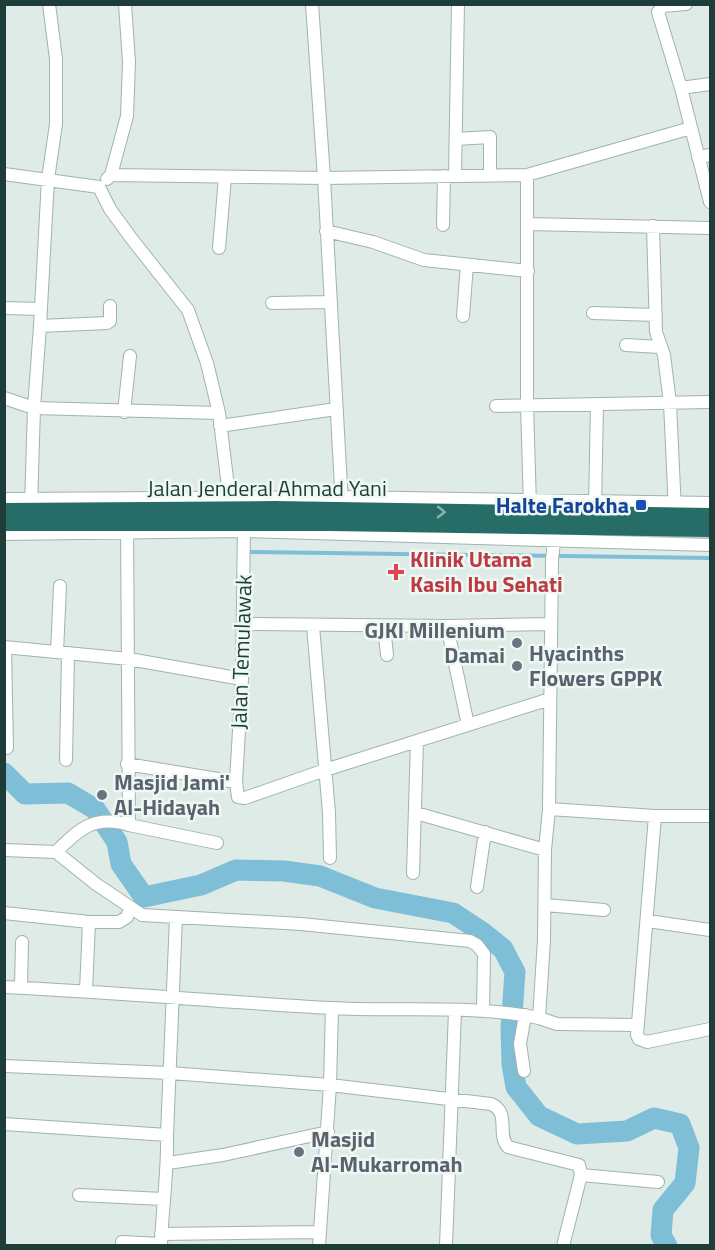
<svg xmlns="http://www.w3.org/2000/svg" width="715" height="1250" font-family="'Titillium Web',sans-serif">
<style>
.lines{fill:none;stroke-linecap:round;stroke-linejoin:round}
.stream{stroke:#7fbed7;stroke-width:4}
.river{stroke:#7fbed7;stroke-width:21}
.minor-casing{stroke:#a1b3af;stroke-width:14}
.highway-casing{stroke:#bcc5c3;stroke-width:19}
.minor{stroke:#fff;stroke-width:12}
.highway{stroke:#266c67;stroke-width:16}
.oneway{stroke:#8ab2ae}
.transit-dot{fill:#1a4fb4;stroke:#eef8f4;stroke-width:2}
.health-dot{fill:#e0444e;stroke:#eef8f4;stroke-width:2}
.worship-dot{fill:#6b7280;stroke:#eef8f4;stroke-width:2}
.labels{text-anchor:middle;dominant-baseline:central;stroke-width:5;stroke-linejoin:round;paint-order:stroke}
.street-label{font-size:22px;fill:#1e3d38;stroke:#eef8f4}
.transit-label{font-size:22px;font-weight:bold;fill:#164399;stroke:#eef8f4;text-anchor:end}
.health-label{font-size:22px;font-weight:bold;fill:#be3a42;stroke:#eef8f4;text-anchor:start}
.worship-label{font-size:22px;font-weight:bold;fill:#5b616d;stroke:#eef8f4;text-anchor:start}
</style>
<rect width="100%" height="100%" fill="#deebe7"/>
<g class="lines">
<path class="stream" d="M251 552 710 558"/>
<path class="river" d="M4 773 25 794 68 793 95 809 117 842 121 864 144 897 201 885 236 870 284 871 320 876 375 898 453 913 482 932 503 949 515 972 511 1029 512 1064 516 1087 539 1116 577 1134 627 1131 654 1118 680 1124 689 1148 685 1183 663 1210 661 1235 667 1246"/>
<defs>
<path id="minor" d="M312 4 324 178 342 505
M686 4 663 6 658 12 681 88 710 202
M681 88 710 84
M456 139 490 137V175
M698 157 710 155
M4 174 99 187
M111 175 324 178 527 175 691 128
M455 175 458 4
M527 175V404L530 507
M107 179 111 175 127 116 129 62 125 4
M99 187 110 209 131 238 188 310 207 363 219 413 230 503
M528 224 710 228
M443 225 444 176
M653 226 656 332 664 355 670 403 675 511
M326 231 373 242 424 260 528 271
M219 248 225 177
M272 303 330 302
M4 308 41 309
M593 313 656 315
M463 316 467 265
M40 326 107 323 110 321V306
M626 345 660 347
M4 398 34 408 219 413
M496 406 710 402
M124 412 130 356
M220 426 336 409
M4 499 341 497 710 503
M31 506 34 408 40 326 48 179 56 124V59L49 4
M595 507 597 404
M244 523 242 679 236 782 238 797 245 798 325 770 550 699
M4 534 244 531 710 545
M243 624 447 626 551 624
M313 626 329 813 330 858
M384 626 387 655
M447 626 468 725
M4 647 129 659 242 679
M5 647 7 748
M57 652 60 586
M66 760 68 653
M127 764 236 782
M549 809 655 816H710
M416 813 545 850
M655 816 637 1035 639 1039 647 1042 710 1029
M129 825 217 843
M4 850 56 852C79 829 95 814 129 825L127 524
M56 852 96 884 142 915 301 924 470 941 477 945 484 954 483 1010
M413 873 417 741
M477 887 485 832
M545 905 604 910
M4 913 89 922H119L127 917 130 909
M648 921 710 930
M4 987C113 992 222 1002 331 1008 400 1012 471 1004 539 1018L544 940 545 850 549 809 552 559 556 527
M21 987 22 942
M86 991 89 922
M539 1018 557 1024 637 1025
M4 1066 170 1073 330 1085 491 1104C511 1113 496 1134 508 1147L579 1165 581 1175 563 1246
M524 1071 520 1044 525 1015
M4 1124 167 1135
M168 1163 223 1155 328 1132
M581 1175 658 1182
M79 1195 163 1199
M161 1234 320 1232
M122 1242 161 1244
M161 1246C162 1209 168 1172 167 1135L176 917
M319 1246 330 1085 332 1008
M446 1246 455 1011"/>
<path id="highway" d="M4 511 274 509 710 516
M4 523H329L710 529"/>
</defs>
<use href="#minor" class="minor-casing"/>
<use href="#highway" class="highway-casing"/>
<use href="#minor" class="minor"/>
<use href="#highway" class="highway"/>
</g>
<defs><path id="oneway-chevron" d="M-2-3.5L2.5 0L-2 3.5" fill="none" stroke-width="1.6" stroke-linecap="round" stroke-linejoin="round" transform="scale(1.5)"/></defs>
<use class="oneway" href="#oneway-chevron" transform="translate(441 512) rotate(1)"/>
<rect class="transit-dot" x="635" y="499" width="12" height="12" rx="3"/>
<path class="health-dot" d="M393 563h6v6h6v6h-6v6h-6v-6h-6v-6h6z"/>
<g class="worship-dot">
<circle cx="517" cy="643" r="6"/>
<circle cx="517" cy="666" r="6"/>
<circle cx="102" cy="795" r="6"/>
<circle cx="299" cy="1152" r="6"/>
</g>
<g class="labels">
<g class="street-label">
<text x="267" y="488">Jalan Jenderal Ahmad Yani</text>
<text transform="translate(241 652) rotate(-88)">Jalan Temulawak</text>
</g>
<g class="transit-label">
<text x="629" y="505">Halte Farokha</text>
</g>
<g class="health-label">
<text x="410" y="559">Klinik Utama<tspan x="410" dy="25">Kasih Ibu Sehati</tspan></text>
</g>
<g class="worship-label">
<text x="505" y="630" text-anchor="end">GJKI Millenium<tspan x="505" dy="25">Damai</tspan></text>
<text x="529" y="653">Hyacinths<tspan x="529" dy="25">Flowers GPPK</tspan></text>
<text x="114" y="782">Masjid Jami'<tspan x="114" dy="25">Al-Hidayah</tspan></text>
<text x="311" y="1139">Masjid<tspan x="311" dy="25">Al-Mukarromah</tspan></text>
</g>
</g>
<rect width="715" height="1250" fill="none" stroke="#1e3d38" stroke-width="12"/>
</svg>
